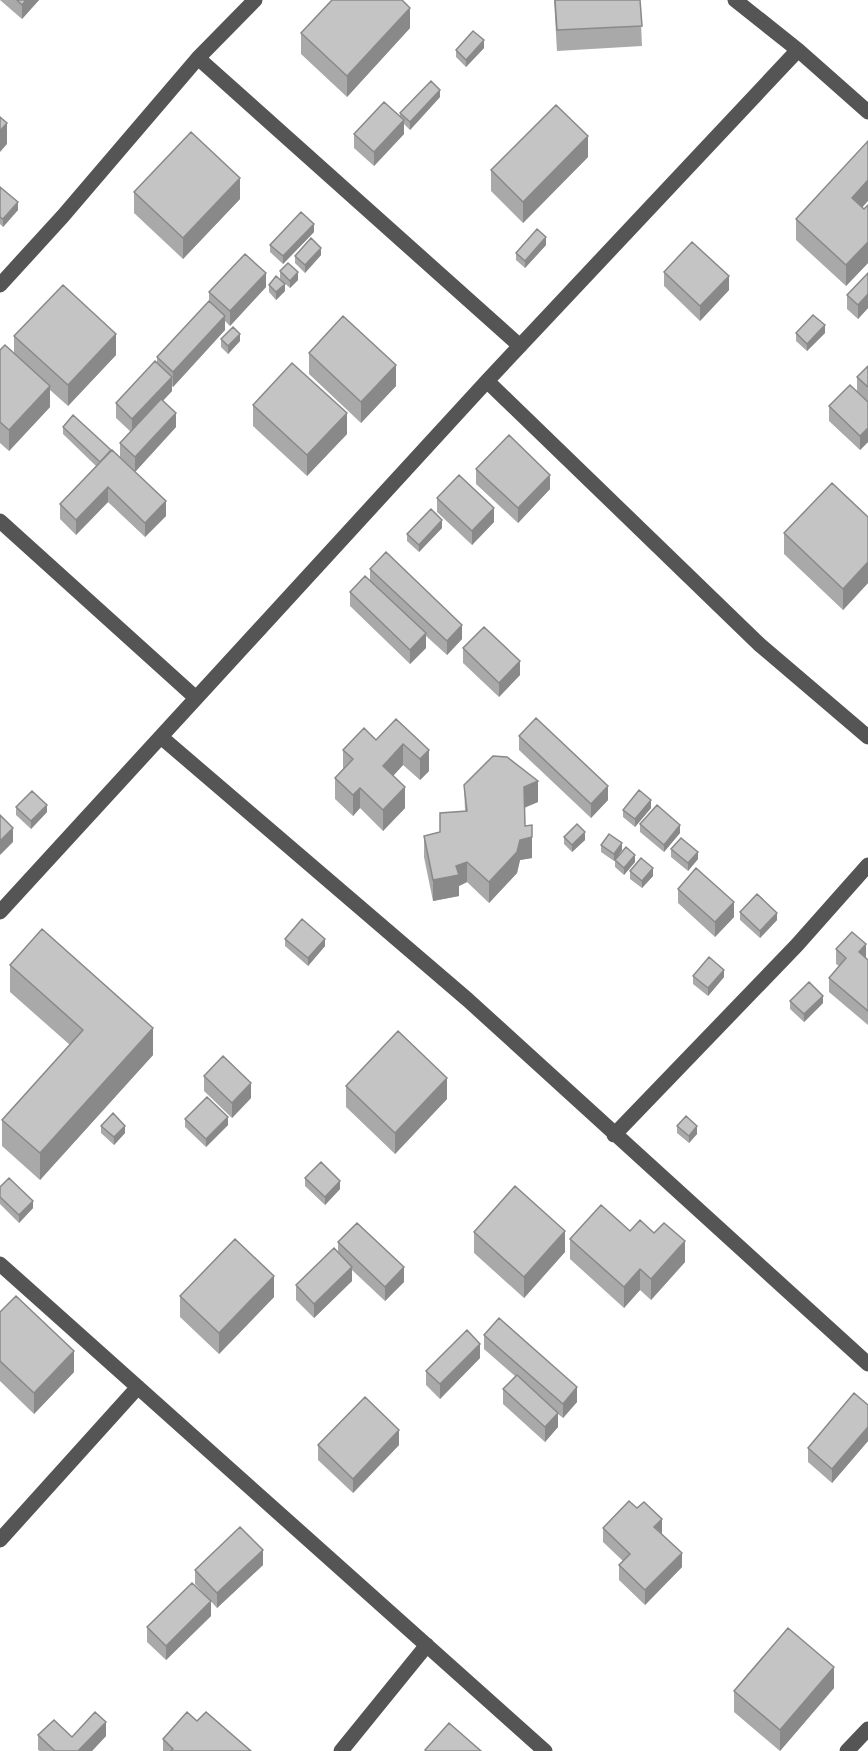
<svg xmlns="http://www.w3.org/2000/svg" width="868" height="1751" font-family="Figtree,sans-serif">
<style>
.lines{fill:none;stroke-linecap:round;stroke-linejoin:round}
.minor{stroke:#555;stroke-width:15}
.wall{fill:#a9a9a9}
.shaded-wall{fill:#898989}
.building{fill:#c4c4c4;stroke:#898989;stroke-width:1.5}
</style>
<rect width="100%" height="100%" fill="#fff"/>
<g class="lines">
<path class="minor" d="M735 0 798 50 868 112
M198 58 520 346
M0 285 63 216 198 58 255 0
M487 381 760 645 868 737
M0 521 196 698
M161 737 468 1000 868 1364
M0 912 487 381 798 50
M614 1135 797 945 868 865
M0 1264 545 1751
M0 1540 138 1387
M341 1751 427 1645
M847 1751 868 1729"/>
</g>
<path class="wall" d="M0 0H39L22 19Z
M554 0H640L642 46 557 51Z
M410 28 347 97 301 54V33Z
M484 48 466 67 456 57V50Z
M440 97 410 130 404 124V134L374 166 354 148V134L400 117V113Z
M588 157 523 223 491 191V170Z
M0 187 18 210 3 227 0 224Z
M134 192 240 199 183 259 134 213Z
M868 205V263L846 286 796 240V219L862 207 864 209Z
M314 232 283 264 270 252V245Z
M546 245 525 268 516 260V253Z
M321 255 305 273 295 263V256Z
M280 271 298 280 290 288 280 279Z
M664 272 729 290 700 321 664 286Z
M868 273V308L858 319 847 309V295Z
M269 285 285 291 276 300 269 292Z
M266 287 230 326 225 321V330L173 387 172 386V391L163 401 176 427 135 472 120 457V443L131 432 116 418V403L157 363V357L209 301V292Z
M796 333H825L807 351 796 341Z
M14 336 116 355 68 406 50 390V407L9 451 0 443V350L14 353Z
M221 339 240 341 228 354 221 347Z
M309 353 396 386 361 423 309 374Z
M868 366V402L857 392V377Z
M868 402V442L860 450 829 421V406Z
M253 405 347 434 307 476 253 426Z
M63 427 166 516 145 537 108 502 76 535 60 519V504L96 466 63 434Z
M476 469 550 489 518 523 476 484Z
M437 498 494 522 472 545 437 512Z
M868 517V583L843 610 784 554V533Z
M442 528 419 552 407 541V534Z
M370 569 462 639 447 655 426 636V648L410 664 350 606V592L370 581Z
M463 648 520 675 499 697 463 663Z
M396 719 429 771 420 780 403 765 393 776 405 808 383 831 360 808 353 816 335 799V778L343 769V750L376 740Z
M519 736 608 800 591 818 519 750Z
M464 785 538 802 525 807V826L532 858 520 860 517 873 489 903 467 882 459 886V896L433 901 424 857V836L440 832 465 811Z
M16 807 47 812 31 829 16 815Z
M651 808 635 827 623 817V810Z
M640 824 680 833 664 852 640 832Z
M564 837 585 840 572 852 564 844Z
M601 845 622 850 617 857 635 862 624 875 615 867V860L614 861 601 852Z
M671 849 698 859 688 871 671 857Z
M630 871 653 876 642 888 630 879Z
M678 889 734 917 715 937 678 903Z
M740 912 777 920 760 938 740 920Z
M285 939 325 946 308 966 285 946Z
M836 949 866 959 868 960V1025L829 992V978L839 966 836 964Z
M10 965 153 1055 40 1180 2 1146V1120L70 1045 10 992Z
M693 976 724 977 708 996 693 984Z
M790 1001 823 1003 804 1022 790 1009Z
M204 1076 251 1098 232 1118 204 1091Z
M346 1086 447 1099 395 1154 346 1107Z
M185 1119 228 1125 206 1147 185 1127Z
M101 1126 125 1133 114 1145 101 1133Z
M677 1126 697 1134 689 1143 677 1133Z
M305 1178 340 1189 325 1205 305 1186Z
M0 1187 33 1208 19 1223 0 1204Z
M630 1231 685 1262 651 1300 640 1290 624 1308 570 1259V1239Z
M474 1232 565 1252 524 1298 474 1253Z
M338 1242 404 1282 385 1301 352 1270V1281L314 1318 296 1300V1285L338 1252Z
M180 1296 274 1297 219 1354 180 1317Z
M0 1312 74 1372 34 1414 0 1381Z
M484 1335 577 1402 563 1418 558 1414V1427L545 1442 503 1404V1389L515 1376 484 1349Z
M480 1358 440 1399 426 1385V1371Z
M868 1405V1441L832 1483 808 1462V1448Z
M318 1445H399L353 1493 318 1460Z
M603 1528 662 1534 682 1567 645 1605 619 1580V1565L623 1561 603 1542Z
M263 1565 217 1608 195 1584V1570Z
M211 1616 166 1660 147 1642V1627Z
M834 1688 780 1751 734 1712V1691Z
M197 1721 251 1751H163V1739Z
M38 1735 72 1737 106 1736 92 1751H40L38 1750Z"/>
<path class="shaded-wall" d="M26 0H39L22 19V5Z
M410 8V28L347 97V76Z
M484 40V48L466 67V60Z
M440 90V97L410 130V122Z
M404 120V134L374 166V152Z
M7 123V144L0 152V131Z
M588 136V157L523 223V202Z
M240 178V199L183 259V238Z
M868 180V201L852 219V198Z
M18 202V210L3 227V219Z
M314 224V232L283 264V256Z
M546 237V245L525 268V261Z
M868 242V263L846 286V265Z
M321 248V255L305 273V265Z
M298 272V280L290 288V281Z
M266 273V287L230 326V311Z
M729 276V290L700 321V306Z
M285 284V291L276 300V292Z
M868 294V308L858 319V305Z
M225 316V330L173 387V372Z
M825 325V333L807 351V344Z
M116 334V355L68 406V385Z
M240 334V341L228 354V346Z
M396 365V386L361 423V402Z
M172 377V391L132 433V419Z
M50 386V407L9 451V430Z
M176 413V427L135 472V457Z
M347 413V434L307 476V455Z
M868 428V442L860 450V436Z
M550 475V489L518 523V508Z
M108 487V502L76 535V520Z
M166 501V516L145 537V523Z
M494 508V522L472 545V531Z
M442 520V528L419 552V545Z
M868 562V583L843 610V589Z
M462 625V639L447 655V641Z
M426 633V648L410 664V650Z
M520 661V675L499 697V683Z
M403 744V765L383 787V766Z
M429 750V771L420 780V759Z
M538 781V802L524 808V787Z
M608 786V800L591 818V804Z
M405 787V808L383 831V810Z
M360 788V808L353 816V795Z
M651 800V808L635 827V819Z
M47 805V812L31 829V821Z
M532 825V858L520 860 517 873 489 903V882Z
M680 825V833L664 852V845Z
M13 828V842L0 855V841Z
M585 832V840L572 852V845Z
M622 843V850L614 861V854Z
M698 852V859L688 871V863Z
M635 855V862L624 875V868Z
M467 862V882L459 886V896L433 901V880L456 866Z
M653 868V876L642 888V881Z
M734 902V917L715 937V922Z
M777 913V920L760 938V931Z
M325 939V946L308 966V958Z
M866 944V958L859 952Z
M724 970V977L708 996V988Z
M823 996V1003L804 1022V1014Z
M153 1028V1055L40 1180V1153Z
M447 1078V1099L395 1154V1133Z
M251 1083V1098L232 1118V1103Z
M228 1117V1125L206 1147V1139Z
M125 1126V1133L114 1145V1137Z
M697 1126V1134L689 1143V1136Z
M340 1181V1189L325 1205V1197Z
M33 1201V1208L19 1223V1215Z
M565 1231V1252L524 1298V1277Z
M685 1241V1262L651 1300V1279Z
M352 1267V1281L314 1318V1304Z
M404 1267V1282L385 1301V1287Z
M640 1269V1290L624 1308V1287Z
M274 1276V1297L219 1354V1333Z
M480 1344V1358L440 1399V1384Z
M74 1351V1372L34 1414V1393Z
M577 1387V1402L563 1418V1404Z
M558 1413V1427L545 1442V1427Z
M868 1427V1441L832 1483V1469Z
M399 1430V1445L353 1493V1479Z
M662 1519V1534L654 1527Z
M263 1550V1565L217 1608V1593Z
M682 1553V1567L645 1605V1590Z
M211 1601V1616L166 1660V1646Z
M834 1667V1688L780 1751V1730Z
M106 1722V1736L92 1751H78Z"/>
<path class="building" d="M17 0H26L22 5Z
M332 0H402L410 8 347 76 301 33Z
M555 0H640L642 26 557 30Z
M473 31 484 40 466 60 456 50Z
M431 81 440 90 410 122 400 113Z
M384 102 404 120 374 152 354 134Z
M556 105 588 136 523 202 491 170Z
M0 117 7 123 0 131Z
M191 132 240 178 183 238 134 192Z
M868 141V180L852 198 864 209 868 205V242L846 265 796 219Z
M0 187 18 202 3 219 0 217Z
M301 212 314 224 283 256 270 245Z
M537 229 546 237 525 261 516 253Z
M311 238 321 248 305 265 295 256Z
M692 242 729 276 700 306 664 272Z
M245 254 266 273 230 311 209 292Z
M288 263 298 272 290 281 280 271Z
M868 273V294L858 305 847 295Z
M276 276 285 284 276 292 269 285Z
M63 285 116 334 68 385 14 336Z
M209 301 225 316 173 372 157 357Z
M813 315 825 325 807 344 796 333Z
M343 316 396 365 361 402 309 353Z
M233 327 240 334 228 346 221 339Z
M5 345 50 386 9 430 0 422V350Z
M155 361 172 377 132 419 116 403Z
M292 363 347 413 307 455 253 405Z
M868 366V387L857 377Z
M850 385 868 402V428L860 436 829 406Z
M161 399 176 413 135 457 120 443Z
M73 415 111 450 100 462 63 427Z
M509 435 550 475 518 508 476 469Z
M112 450 166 501 145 523 108 487 76 520 60 504Z
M459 475 494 508 472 531 437 498Z
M832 483 868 517V562L843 589 784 533Z
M431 509 442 520 419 545 407 534Z
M386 552 462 625 447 641 370 569Z
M365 576 426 633 410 650 350 592Z
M484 627 520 661 499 683 463 648Z
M536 718 608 786 591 804 519 736Z
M396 719 429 750 420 759 403 744 383 766 405 787 383 810 360 788 353 795 335 778 353 759 343 750 364 728 376 740Z
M493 756 507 757 538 781 524 787 525 826 532 825V837L520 840 517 852 489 882 467 862 456 866 459 875 433 880 424 836 440 832V813L467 811 464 785Z
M639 790 651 800 635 819 623 810Z
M32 791 47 805 31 821 16 807Z
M657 805 680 825 664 845 640 824Z
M0 815 13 828 0 841Z
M577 824 585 832 572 845 564 837Z
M609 834 622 843 614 854 601 845Z
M681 838 698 852 688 863 671 849Z
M626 847 635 855 624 868 615 860Z
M641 858 653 868 642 881 630 871Z
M696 868 734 902 715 922 678 889Z
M757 894 777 913 760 931 740 912Z
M302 919 325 939 308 958 285 939Z
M42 929 153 1028 40 1153 2 1120 83 1030 10 965Z
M852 932 866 944 859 952 868 960V1011L829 978 846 958 836 949Z
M709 957 724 970 708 988 693 976Z
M809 982 823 996 804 1014 790 1001Z
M398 1031 447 1078 395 1133 346 1086Z
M223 1056 251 1083 232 1103 204 1076Z
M207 1097 228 1117 206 1139 185 1119Z
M113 1113 125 1126 114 1137 101 1126Z
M686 1116 697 1126 689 1136 677 1126Z
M321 1162 340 1181 325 1197 305 1178Z
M9 1178 33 1201 19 1215 0 1197V1187Z
M515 1186 565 1231 524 1277 474 1232Z
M601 1205 630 1231 640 1220 654 1233 664 1223 685 1241 651 1279 640 1269 624 1287 570 1239Z
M357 1223 404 1267 385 1287 338 1242Z
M235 1239 274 1276 219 1333 180 1296Z
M334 1248 352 1267 314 1304 296 1285Z
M16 1296 74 1351 34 1393 0 1361V1312Z
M499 1318 577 1387 563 1404 484 1335Z
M467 1330 480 1344 440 1384 426 1371Z
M517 1375 558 1413 545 1427 503 1389Z
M854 1393 868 1405V1427L832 1469 808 1448Z
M365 1397 399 1430 353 1479 318 1445Z
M629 1501 637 1508 644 1502 662 1519 654 1527 682 1553 645 1590 619 1565 630 1554 603 1528Z
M240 1527 263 1550 217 1593 195 1570Z
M192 1583 211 1601 166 1646 147 1627Z
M788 1628 834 1667 780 1730 734 1691Z
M95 1712 106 1722 78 1751H55L38 1735 54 1720 72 1737Z
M187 1712 197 1721 206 1712 251 1751H171L173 1749 163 1739Z
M449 1723 481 1751H426L425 1750Z"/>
</svg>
